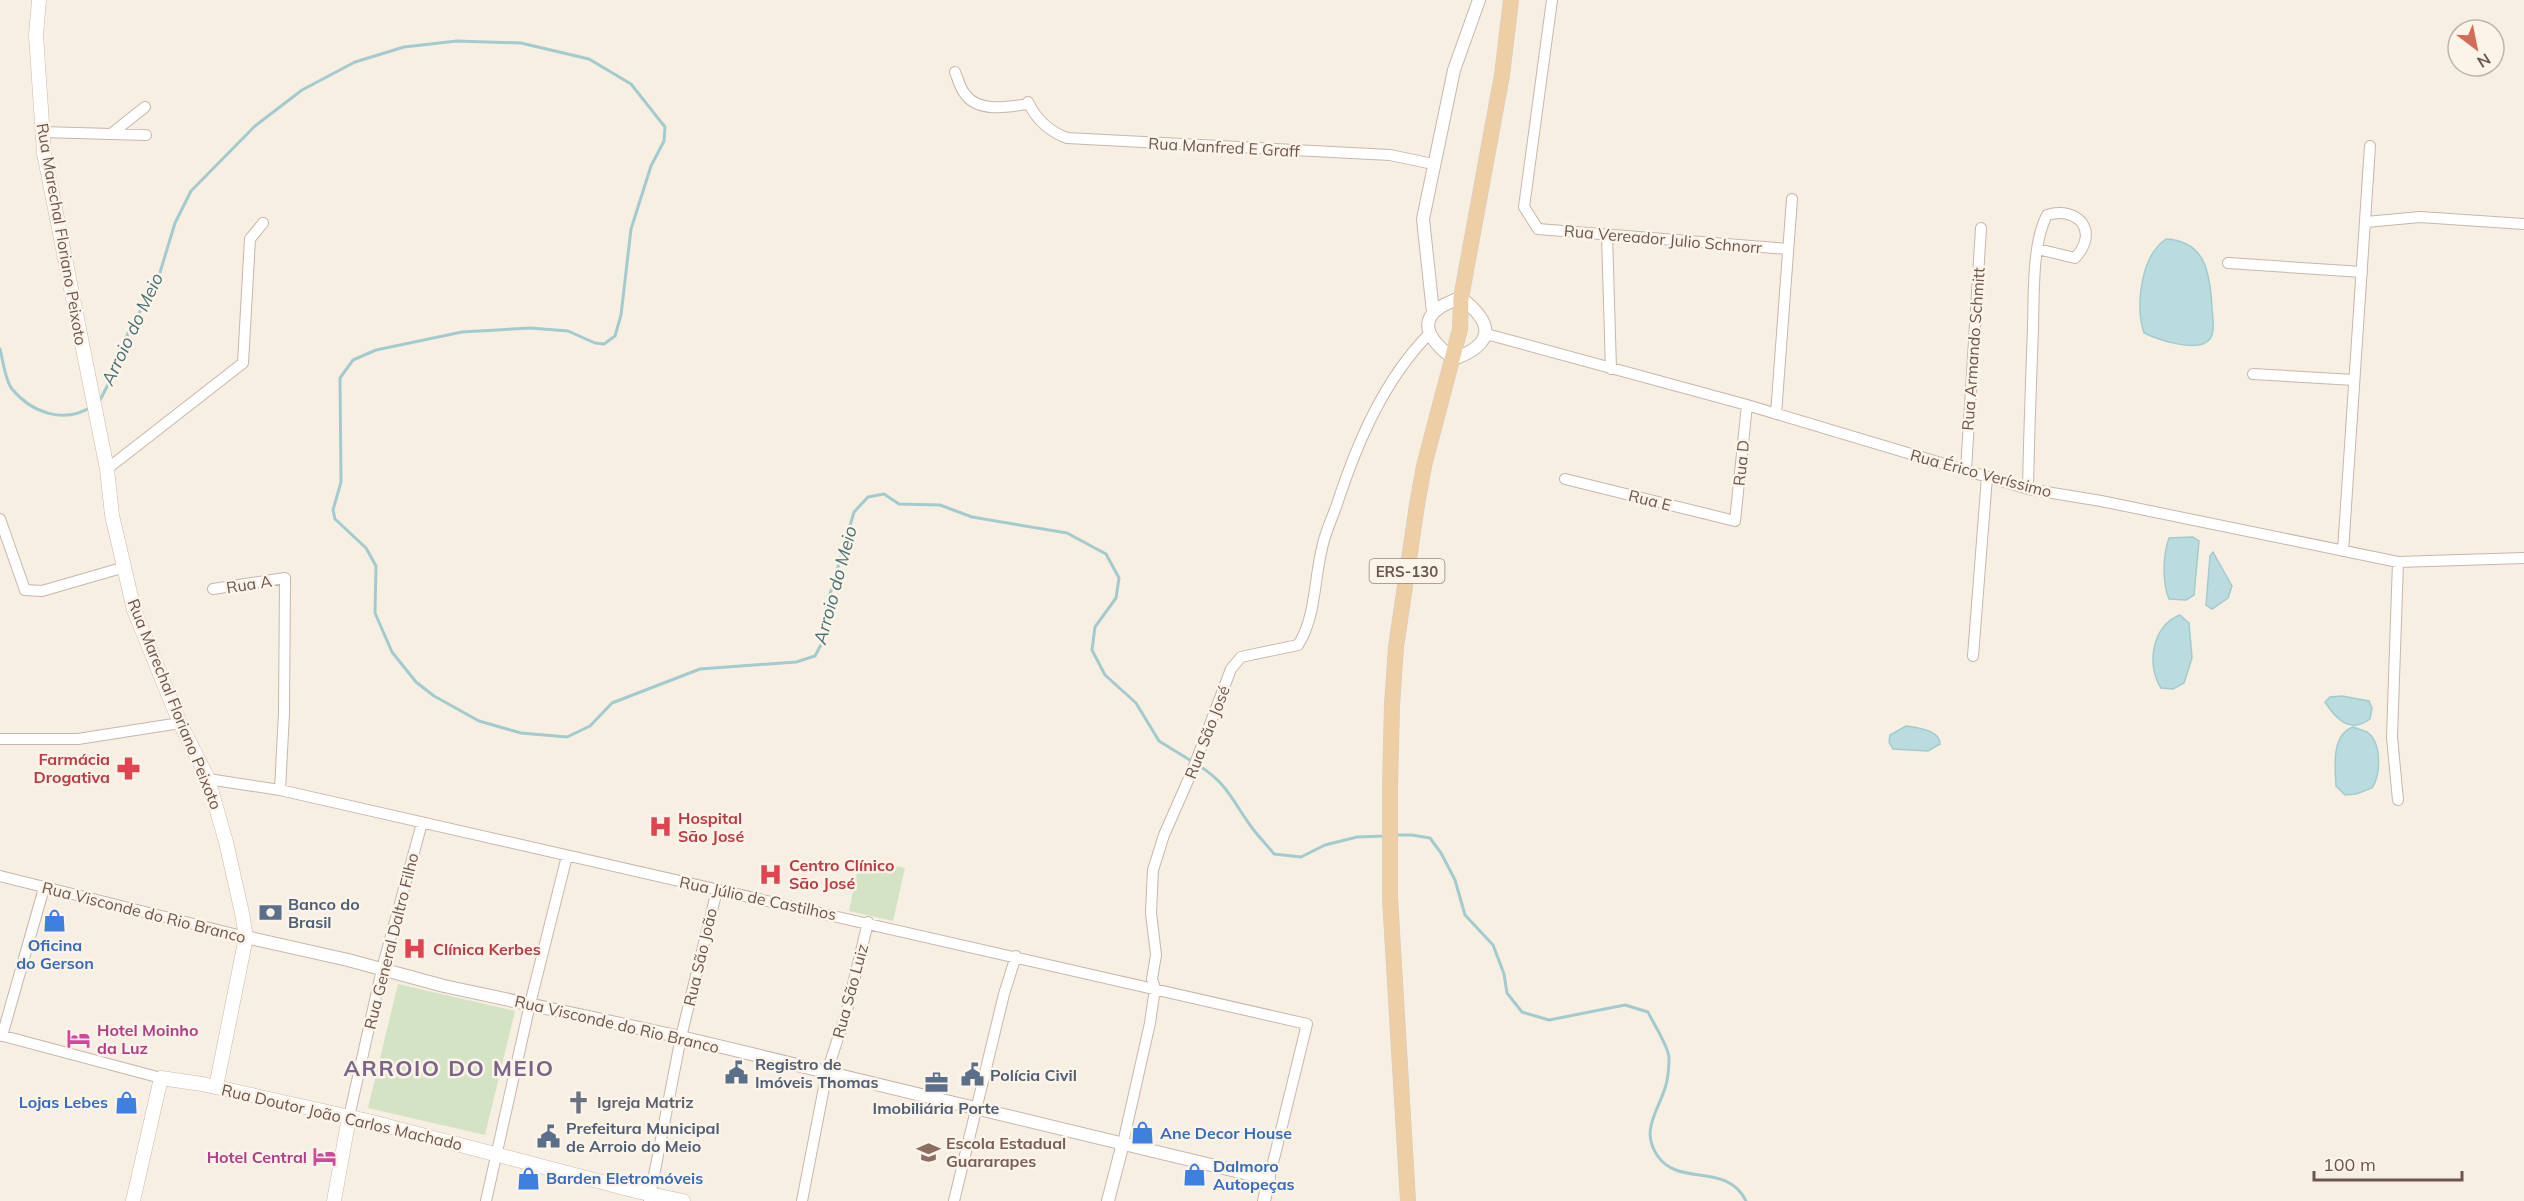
<svg xmlns="http://www.w3.org/2000/svg" width="2524" height="1201" font-family="Mulish,sans-serif">
<style>
.green{fill:#d3e3c4}
.water{fill:#bbdcdf;stroke:#a3cbcf;stroke-width:1.5}
.lines{fill:none;stroke-linecap:round;stroke-linejoin:round}
.stream{stroke:#a3cbcf;stroke-width:3}
.minor-casing{stroke:#c7b6ac;stroke-width:12}
.tertiary-casing{stroke:#c7b6ac;stroke-width:14}
.secondary-casing{stroke:#ccb8ac;stroke-width:15}
.primary-casing{stroke:#d3ccca;stroke-width:16}
.minor{stroke:#fff;stroke-width:10}
.tertiary{stroke:#fff;stroke-width:12}
.secondary{stroke:#fff;stroke-width:14}
.primary{stroke:#eecea4;stroke-width:15}
.labels{text-anchor:middle;dominant-baseline:central;stroke-width:5;stroke-linejoin:round;paint-order:stroke}
.shield{fill:#fcf3e9;stroke:#97857c;stroke-width:1.5}
.shield-label{font-size:15px;font-weight:bold;fill:#6c564d}
.street-label{font-size:16px;fill:#6c564d;stroke:#fcf3e9}
.health-label{font-size:16px;font-weight:bold;fill:#be3a42;stroke:#fcf3e9;text-anchor:start}
.service-label{font-size:16px;font-weight:bold;fill:#4e5e75;stroke:#fcf3e9;text-anchor:start}
.shop-label{font-size:16px;font-weight:bold;fill:#366cbe;stroke:#fcf3e9;text-anchor:start}
.hotel-label{font-size:16px;font-weight:bold;fill:#b23c85;stroke:#fcf3e9;text-anchor:start}
.worship-label{font-size:16px;font-weight:bold;fill:#5b616d;stroke:#fcf3e9;text-anchor:start}
.education-label{font-size:16px;font-weight:bold;fill:#785e54;stroke:#fcf3e9;text-anchor:start}
.water-label{font-size:18px;font-style:italic;fill:#477277;stroke:#fcf3e9}
.district-label{font-size:22px;font-weight:bold;letter-spacing:1.5px;fill:#7a6589;stroke:#fcf3e9}
</style>
<rect width="100%" height="100%" fill="#f8efe3"/>
<path class="green" d="M860 858 905 868 893 921 849 911Z
M398 984 515 1011 485 1135 368 1108Z"/>
<path class="water" d="M2166 239C2206 241 2210 274 2212 307 2212 316 2216 330 2210 339 2198 354 2157 339 2144 333 2135 305 2141 256 2166 239Z
M2193 537 2199 541 2194 595 2186 600 2169 599C2162 582 2163 555 2169 538Z
M2213 552 2232 586 2228 598 2212 609 2206 605 2210 556Z
M2180 615 2189 623 2192 658 2184 683 2173 689 2161 688C2146 665 2152 625 2180 615Z
M2342 696 2369 701 2372 708 2370 719C2350 734 2336 719 2325 702L2330 697Z
M1906 726C1918 728 1940 730 1940 744L1928 751 1893 749 1889 742 1890 735Z
M2353 727C2357 729 2363 730 2367 732 2382 742 2381 775 2372 788L2356 794 2345 795 2336 786C2335 767 2331 735 2353 727Z"/>
<g class="lines">
<path class="stream" d="M0 349C3 360 5 380 12 389 32 413 64 424 91 407
M99 402 114 373 128 333 158 279 175 223 191 191 255 126 302 90 355 62 404 47 457 41 521 43 589 59 631 84 665 127 664 141 651 166 631 229 621 315 615 336 604 344 595 343 568 331 530 328 462 332 376 350 353 360 340 378 341 482 333 510 335 519 366 548 376 566 375 613 392 652 416 682 434 696 479 721 521 733 567 737 590 726 612 703 700 669 796 662 815 656 823 641 826 608 854 512 868 497 884 494 899 504 940 505 972 517 1067 533 1106 554 1119 578 1116 598 1095 627 1092 650 1105 675 1136 703 1159 741 1193 762
M1198 765C1227 783 1232 800 1250 825 1257 835 1266 844 1274 854L1301 857 1325 845 1357 837 1386 836
M1395 835H1412L1430 838 1441 853 1455 880 1465 915 1493 945 1504 974 1507 993 1522 1012 1549 1020 1625 1005 1648 1012C1653 1023 1669 1047 1669 1058 1669 1066 1668 1077 1666 1085 1659 1110 1640 1130 1657 1155 1678 1188 1727 1161 1746 1201"/>
<defs>
<path id="minor" d="M1552 0 1524 207 1538 229 1788 249
M955 72C958 79 960 88 965 94 978 113 1009 107 1028 104
M1028 102C1036 119 1048 131 1067 138L1390 155 1433 164
M42 132 146 135
M111 134 145 107
M2366 222 2420 217 2524 224
M1607 235 1611 369
M2228 263 2362 272
M1485 337 1490 335 1747 405 2028 489 2101 501 2398 562 2524 558
M2253 374 2354 380
M1776 414 1792 199
M107 469 243 363 250 239 263 223
M1966 470 1981 228
M1565 479 1735 521 1747 405
M2028 489C2029 435 2031 381 2033 328 2034 296 2032 243 2047 215 2078 206 2100 231 2075 258L2038 249
M0 519 25 590 42 591 125 567
M2343 551 2370 146
M2398 562 2392 737 2398 800
M213 589 285 578 284 713 280 790
M1973 656 1987 477
M0 739H78L180 723
M208 779 280 790 1307 1024 1269 1179
M0 876 246 937
M0 1035 161 1078
M2 1036 44 888
M349 1117 382 969 422 823
M1123 1143 1150 1023 1155 988 1152 979 1156 955 1151 913 1153 870 1164 835 1193 769 1231 669 1241 657 1298 645C1316 617 1314 580 1322 548 1325 532 1333 517 1338 501 1358 441 1384 380 1429 334
M486 1201 530 1004 567 856
M649 1201 681 1037 717 890
M802 1201 827 1072 847 1010 868 922
M954 1201 1004 994 1016 956"/>
<path id="tertiary" d="M1461 298C1495 324 1494 344 1454 359 1420 334 1417 312 1461 298Z
M1433 312 1423 219 1454 70 1479 0
M246 937 348 960 444 986 681 1037 1269 1179 1264 1201
M1108 1201 1123 1143"/>
<path id="secondary" d="M39 0 36 35 44 153 107 469 112 515 134 610 180 723 208 779 226 842 242 913 246 937 216 1087
M133 1201 161 1078 202 1084 368 1121 636 1191 683 1201
M334 1201 349 1117"/>
<path id="primary" d="M1408 1201 1390 898V787L1392 705 1396 647 1417 505 1424 466 1460 329 1461 298 1502 75 1511 0"/>
</defs>
<use href="#minor" class="minor-casing"/>
<use href="#tertiary" class="tertiary-casing"/>
<use href="#secondary" class="secondary-casing"/>
<use href="#primary" class="primary-casing"/>
<use href="#minor" class="minor"/>
<use href="#tertiary" class="tertiary"/>
<use href="#secondary" class="secondary"/>
<use href="#primary" class="primary"/>
</g>
<defs>
<symbol id="pharmacy-bare" viewBox="-9 -9 18 18"><path d="M-2-6h4v4h4v4h-4v4h-4v-4h-4v-4h4Z" fill="#e0444e" stroke="#fcf3e9" stroke-width="2.5" paint-order="stroke"/></symbol>
<symbol id="hospital-bare" viewBox="-9 -9 18 18"><path d="M-5-5h3v3.5h4V-5h3V5h-3V1.5h-4V5h-3Z" fill="#e0444e" stroke="#fcf3e9" stroke-width="2.5" paint-order="stroke"/></symbol>
<symbol id="bank-bare" viewBox="-9 -9 18 18"><path d="M-6-4H6V4H-6ZM0-2.3a2.3 2.3 0 1 0 0 4.6a2.3 2.3 0 1 0 0-4.6Z" fill="#5c6f8a" stroke="#fcf3e9" stroke-width="2.5" paint-order="stroke"/></symbol>
<symbol id="shop-bare" viewBox="-9 -9 18 18"><path d="M-5-2.5h2.3a2.7 3.5 0 0 1 5.4 0H5L5.5 6h-11ZM-1.5-2.5h3a1.5 2.3 0 0 0-3 0Z" fill="#3f7fe0" stroke="#fcf3e9" stroke-width="2.5" paint-order="stroke"/></symbol>
<symbol id="hotel-bare" viewBox="-9 -9 18 18"><path d="M-6-4.5h1.5V1H6V5H4.5V3h-9V5H-6ZM-4 0a1.8 1.8 0 1 1 3.6 0ZM.5 0V-2.5h3Q6-2.5 6 0Z" fill="#d1479c" stroke="#fcf3e9" stroke-width="2.5" paint-order="stroke"/></symbol>
<symbol id="civic-bare" viewBox="-9 -9 18 18"><path d="M-.6-6.5H3V-4.5H.6V-3L4-1V1h2V6H-6V1h2V-1L-.6-3ZM-1.2 2.5V6h2.4V2.5Z" fill="#5c6f8a" stroke="#fcf3e9" stroke-width="2.5" paint-order="stroke"/></symbol>
<symbol id="office-bare" viewBox="-9 -9 18 18"><path d="M-6-3h4V-5.5h4V-3h4V5H-6ZM-1-4.5V-3h2v-1.5ZM-6 0V1H6V0Z" fill="#5c6f8a" stroke="#fcf3e9" stroke-width="2.5" paint-order="stroke"/></symbol>
<symbol id="church-bare" viewBox="-9 -9 18 18"><path d="M-1.2-6h2.4v3.5h3.3v2.4h-3.3V6h-2.4V-.1h-3.3v-2.4h3.3Z" fill="#6b7280" stroke="#fcf3e9" stroke-width="2.5" paint-order="stroke"/></symbol>
<symbol id="school-bare" viewBox="-9 -9 18 18"><path d="M0-5L7-2L0 1L-7-2ZM-4 1L0 2.5L4 1V4Q0 6-4 4Z" fill="#8d6e63" stroke="#fcf3e9" stroke-width="2.5" paint-order="stroke"/></symbol>
</defs>
<g fill-rule="evenodd">
<use href="#pharmacy-bare" x="112" y="752" width="33" height="33"/>
<use href="#hospital-bare" x="644" y="810" width="33" height="33"/>
<use href="#hospital-bare" x="754" y="858" width="33" height="33"/>
<use href="#bank-bare" x="254" y="896" width="33" height="33"/>
<use href="#shop-bare" x="38" y="904" width="33" height="33"/>
<use href="#hospital-bare" x="398" y="932" width="33" height="33"/>
<use href="#hotel-bare" x="62" y="1022" width="33" height="33"/>
<use href="#civic-bare" x="720" y="1056" width="33" height="33"/>
<use href="#civic-bare" x="956" y="1058" width="33" height="33"/>
<use href="#office-bare" x="920" y="1066" width="33" height="33"/>
<use href="#shop-bare" x="110" y="1086" width="33" height="33"/>
<use href="#church-bare" x="562" y="1086" width="33" height="33"/>
<use href="#shop-bare" x="1126" y="1116" width="33" height="33"/>
<use href="#civic-bare" x="532" y="1120" width="33" height="33"/>
<use href="#school-bare" x="912" y="1136" width="33" height="33"/>
<use href="#hotel-bare" x="308" y="1140" width="33" height="33"/>
<use href="#shop-bare" x="1178" y="1158" width="33" height="33"/>
<use href="#shop-bare" x="512" y="1162" width="33" height="33"/>
</g>
<g class="labels">
<rect class="shield" x="1369.5" y="559" width="75" height="24" rx="4.5"/>
<g class="shield-label">
<text x="1407" y="571">ERS-130</text>
</g>
<g class="street-label">
<text transform="translate(1224 147) rotate(3)">Rua Manfred E Graff</text>
<text transform="translate(62 234) rotate(80)">Rua Marechal Floriano Peixoto</text>
<text transform="translate(1663 239) rotate(5)">Rua Vereador Julio Schnorr</text>
<text transform="translate(1973 349) rotate(-86)">Rua Armando Schmitt</text>
<text transform="translate(1741 463) rotate(-84)">Rua D</text>
<text transform="translate(1981 473) rotate(15)">Rua Érico Veríssimo</text>
<text transform="translate(1650 500) rotate(14)">Rua E</text>
<text transform="translate(249 584) rotate(-9)">Rua A</text>
<text transform="translate(175 704) rotate(68)">Rua Marechal Floriano Peixoto</text>
<text transform="translate(1207 732) rotate(-69)">Rua São José</text>
<text transform="translate(758 898) rotate(12)">Rua Júlio de Castilhos</text>
<text transform="translate(144 912) rotate(14)">Rua Visconde do Rio Branco</text>
<text transform="translate(391 941) rotate(-76)">Rua General Daltro Filho</text>
<text transform="translate(700 957) rotate(-77)">Rua São João</text>
<text transform="translate(850 991) rotate(-75)">Rua São Luiz</text>
<text transform="translate(617 1024) rotate(13)">Rua Visconde do Rio Branco</text>
<text transform="translate(342 1117) rotate(13)">Rua Doutor João Carlos Machado</text>
</g>
<g class="health-label">
<text x="110" y="759" text-anchor="end">Farmácia<tspan x="110" dy="18">Drogativa</tspan></text>
<text x="678" y="818">Hospital<tspan x="678" dy="18">São José</tspan></text>
<text x="789" y="865">Centro Clínico<tspan x="789" dy="18">São José</tspan></text>
<text x="433" y="949">Clínica Kerbes</text>
</g>
<g class="service-label">
<text x="288" y="904">Banco do<tspan x="288" dy="18">Brasil</tspan></text>
<text x="755" y="1064">Registro de<tspan x="755" dy="18">Imóveis Thomas</tspan></text>
<text x="990" y="1075">Polícia Civil</text>
<text x="936" y="1108" text-anchor="middle">Imobiliária Porte</text>
<text x="566" y="1128">Prefeitura Municipal<tspan x="566" dy="18">de Arroio do Meio</tspan></text>
</g>
<g class="shop-label">
<text x="55" y="945" text-anchor="middle">Oficina<tspan x="55" dy="18">do Gerson</tspan></text>
<text x="108" y="1102" text-anchor="end">Lojas Lebes</text>
<text x="1160" y="1133">Ane Decor House</text>
<text x="1213" y="1166">Dalmoro<tspan x="1213" dy="18">Autopeças</tspan></text>
<text x="546" y="1178">Barden Eletromóveis</text>
</g>
<g class="hotel-label">
<text x="97" y="1030">Hotel Moinho<tspan x="97" dy="18">da Luz</tspan></text>
<text x="307" y="1157" text-anchor="end">Hotel Central</text>
</g>
<g class="worship-label">
<text x="597" y="1102">Igreja Matriz</text>
</g>
<g class="education-label">
<text x="946" y="1143">Escola Estadual<tspan x="946" dy="18">Guararapes</tspan></text>
</g>
<g class="water-label">
<text transform="translate(132 329) rotate(-65)">Arroio do Meio</text>
<text transform="translate(835 585) rotate(-75)">Arroio do Meio</text>
</g>
<g class="district-label">
<text x="449" y="1068">ARROIO DO MEIO</text>
</g>
</g>
<g transform="translate(2476 48) rotate(148)"><circle r="28" fill="#fcf3e9" stroke="#c2b4ab" stroke-width="1.5"/>
<path d="M0-4.5L10 22L0 15L-10 22Z" fill="#d26c59"/>
<text y="-9" font-size="16" font-weight="bold" text-anchor="middle" fill="#6c564d">N</text>
</g>
<path d="M2314 1171v9h148v-9" fill="none" stroke="#6c564d" stroke-width="3"/>
<text x="2323" y="1171" font-size="18" fill="#6c564d" stroke="#fcf3e9" stroke-width="4.5" paint-order="stroke">100 m</text>
</svg>
